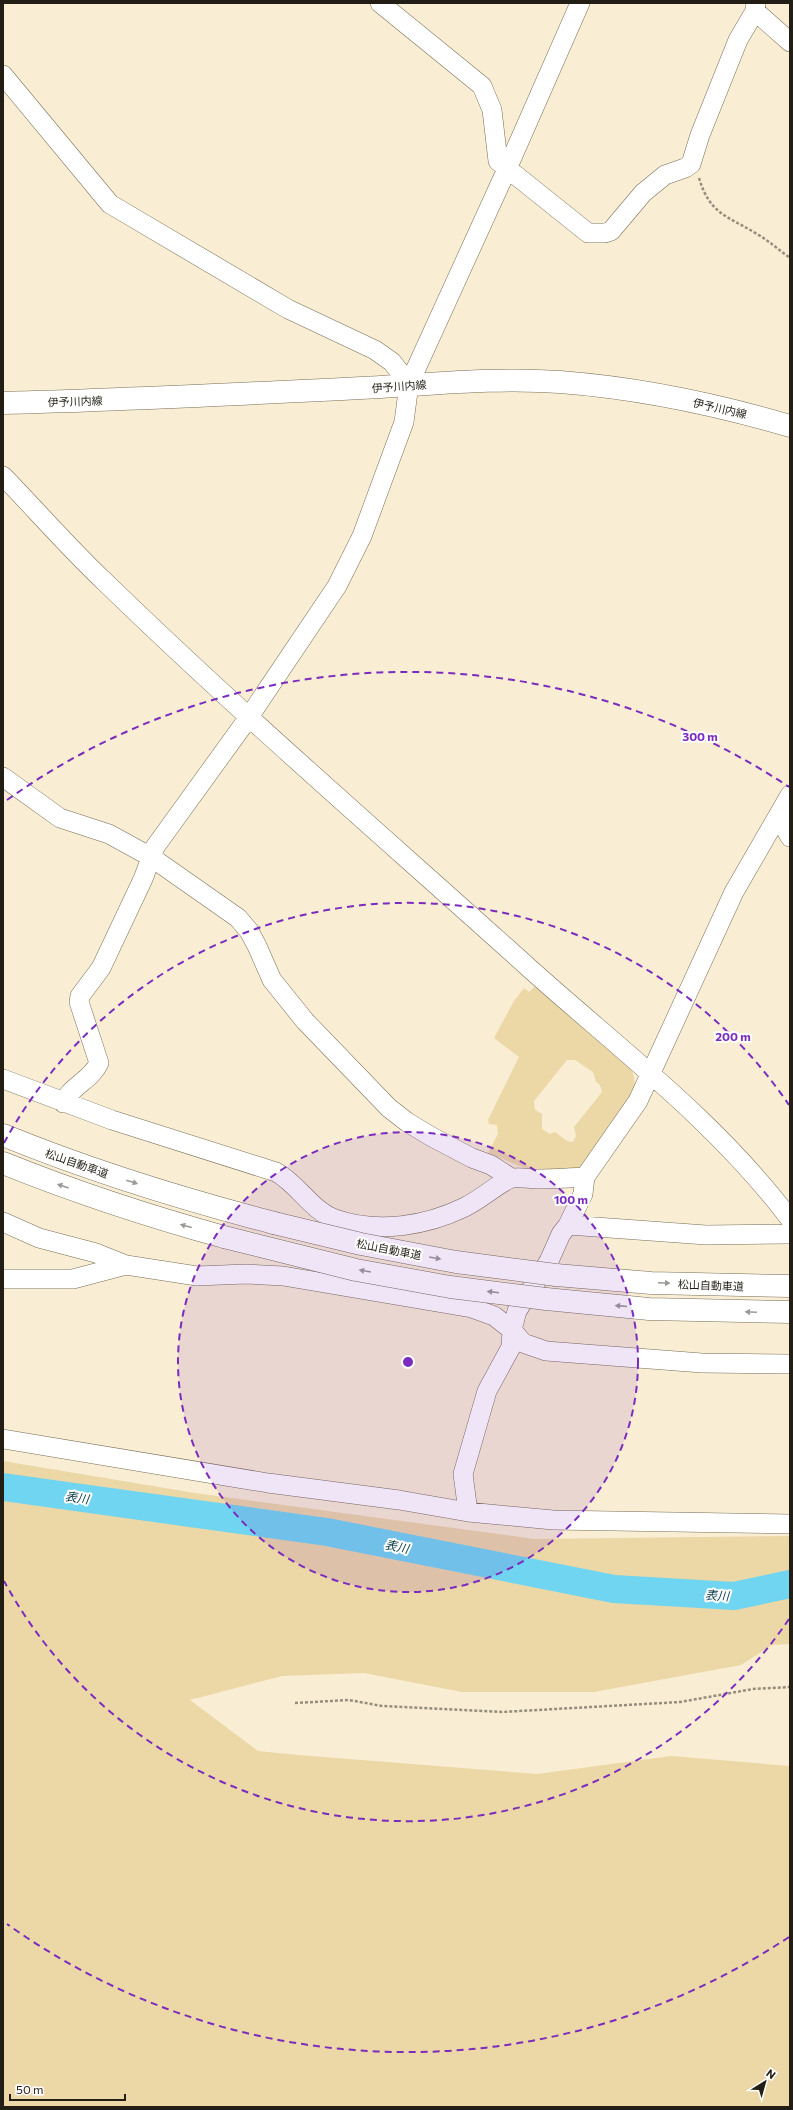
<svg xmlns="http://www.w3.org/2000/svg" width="793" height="2110" font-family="Commissioner,'Noto Sans JP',sans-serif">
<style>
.green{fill:#ecd7a7;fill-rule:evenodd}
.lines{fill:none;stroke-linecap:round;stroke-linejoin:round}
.river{stroke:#6fd5f1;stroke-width:28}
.minor-casing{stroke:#786e57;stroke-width:20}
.primary-casing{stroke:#786e57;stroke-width:23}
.motorway-casing{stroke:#786e57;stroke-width:23}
.path{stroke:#968e7c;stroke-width:2.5;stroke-dasharray:3 2;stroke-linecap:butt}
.minor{stroke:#fff;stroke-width:19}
.primary{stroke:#fff;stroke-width:22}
.motorway{stroke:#fff;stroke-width:22}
.motorway-bridge-casing{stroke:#786e57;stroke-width:23;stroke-linecap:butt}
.motorway-bridge{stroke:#fff;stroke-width:22}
.oneway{fill:#9c9a96}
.ring{fill:none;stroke:#7b2cbf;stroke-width:2;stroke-dasharray:7 5}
.labels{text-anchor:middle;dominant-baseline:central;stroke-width:4;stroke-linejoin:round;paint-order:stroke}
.street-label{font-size:11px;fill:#221e15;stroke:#fff}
.water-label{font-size:12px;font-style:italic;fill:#083a45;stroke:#fff}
.centre{fill:#7b2cbf;stroke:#fff;stroke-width:2}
.ring-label{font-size:12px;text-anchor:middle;font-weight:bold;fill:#7b2cbf;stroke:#fff;stroke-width:4;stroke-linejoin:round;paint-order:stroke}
</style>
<rect width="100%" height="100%" fill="#f9eed4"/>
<path class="green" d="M536 985 632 1069 635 1083 633 1095 581 1172 529 1170 488 1153 498 1134 497 1125 489 1124 488 1120 519 1057 494 1038 514 1001 524 988 529 992ZM567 1060H575L593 1072 596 1082 600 1085 602 1092 574 1127 576 1136 573 1142 567 1141 555 1132 550 1134 542 1129V1114L535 1110 534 1101Z
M3 1461 195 1493 535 1539 790 1536V1644L772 1645 741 1665 594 1692H462L364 1673 282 1676 190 1700 258 1751 298 1755 537 1774 671 1756 790 1766V2107H3Z"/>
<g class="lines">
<path class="river" d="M3 1487 327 1532 614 1589 734 1596 790 1584"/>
<defs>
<path id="minor" d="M380 3 482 86 492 110 498 161 588 233H605L611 231 643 193 665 175 685 168 691 164 700 135 738 40 755 11 756 3
M755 11 790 42
M3 75 110 204 288 309 375 350 392 362 409 384
M3 476C37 511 69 548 105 582 242 715 386 839 528 967 618 1048 716 1121 790 1219
M3 777 60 818 109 834 151 857 238 918 249 931 257 946 272 980 305 1021 389 1108 407 1122 432 1137 472 1158 491 1165 511 1178
M778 816 790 837
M3 1079 112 1120 276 1172C298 1184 312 1211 335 1219 378 1234 426 1226 465 1207 481 1199 494 1187 509 1179 516 1176 529 1179 536 1179 553 1179 569 1178 585 1177
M63 1103C71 1086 91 1080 99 1063L79 1002 80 996 101 968 143 879 155 847 249 717 337 586 362 536 404 422 409 384 507 169 580 3
M3 1222 39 1238 96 1253 126 1265 197 1276 246 1274 283 1276 472 1308 494 1316 512 1330 523 1343 546 1351 702 1363 790 1364
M568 1225 706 1235 790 1234
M3 1279H73L126 1265
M3 1439 268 1483 399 1500 468 1512 553 1520 790 1524
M468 1512 463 1474 487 1391 511 1347 512 1330 517 1311 549 1261 561 1234 568 1225 583 1194 585 1177 638 1101 734 892 790 795"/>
<path id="primary" d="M3 403C122 400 242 394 361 388 427 385 494 377 560 382 638 388 715 404 790 426"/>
<path id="motorway" d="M3 1135C91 1171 182 1199 274 1223
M3 1163C75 1192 148 1216 224 1237
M556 1275 651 1283 790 1286
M546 1299 649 1309 790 1312"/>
</defs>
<use href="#minor" class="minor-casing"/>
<use href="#primary" class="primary-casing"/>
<use href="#motorway" class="motorway-casing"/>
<path class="path" d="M699 178C710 215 728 216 757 234 769 241 779 250 790 258
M295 1703 349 1700 382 1706 502 1712 680 1702 753 1689 790 1687"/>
<use href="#minor" class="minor"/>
<use href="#primary" class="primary"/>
<use href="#motorway" class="motorway"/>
<defs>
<path id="motorway-bridge" d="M274 1223 361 1244 456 1262 556 1275
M224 1237 356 1270 450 1287 546 1299"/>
</defs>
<use href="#motorway-bridge" class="motorway-bridge-casing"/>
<use href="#motorway-bridge" class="motorway-bridge"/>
</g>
<defs><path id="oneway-solid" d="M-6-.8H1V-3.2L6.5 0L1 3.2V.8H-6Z"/></defs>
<g class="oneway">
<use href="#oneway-solid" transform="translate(132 1182) rotate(18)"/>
<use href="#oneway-solid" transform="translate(63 1186) rotate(-161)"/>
<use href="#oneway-solid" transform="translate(186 1226) rotate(-165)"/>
<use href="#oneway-solid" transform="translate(435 1258) rotate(10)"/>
<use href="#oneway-solid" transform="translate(365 1271) rotate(-170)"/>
<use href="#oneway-solid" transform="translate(664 1283) rotate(2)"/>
<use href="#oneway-solid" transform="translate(493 1292) rotate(-173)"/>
<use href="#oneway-solid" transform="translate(621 1306) rotate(-175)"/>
<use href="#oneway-solid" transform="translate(751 1312) rotate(-178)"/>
</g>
<circle cx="408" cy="1362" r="230" fill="#7b2cbf" fill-opacity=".12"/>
<g class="ring">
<circle cx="408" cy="1362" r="230"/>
<path d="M789 1619A460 460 0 0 1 4 1581M4 1143A460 460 0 0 1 789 1105"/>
<path d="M789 1937A690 690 0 0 1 7 1924M7 800A690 690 0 0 1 789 787"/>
</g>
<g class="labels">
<g class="street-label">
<text transform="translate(399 386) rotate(-4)">伊予川内線</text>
<text transform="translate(75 401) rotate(-2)">伊予川内線</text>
<text transform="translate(720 408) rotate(13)">伊予川内線</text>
<text transform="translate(77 1163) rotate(19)">松山自動車道</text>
<text transform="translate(389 1249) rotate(11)">松山自動車道</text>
<text transform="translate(711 1285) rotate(2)">松山自動車道</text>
</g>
<g class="water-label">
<text transform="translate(77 1497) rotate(8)">表川</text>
<text transform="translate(397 1546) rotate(11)">表川</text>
<text transform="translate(717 1595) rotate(3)">表川</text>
</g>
</g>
<circle cx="408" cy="1362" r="6" class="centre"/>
<g class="ring-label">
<text x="700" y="741">300 m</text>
<text x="733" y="1041">200 m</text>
<text x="571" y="1204">100 m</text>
</g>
<rect width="793" height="2110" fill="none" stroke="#221e15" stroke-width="8"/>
<g transform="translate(765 2082) rotate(37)" stroke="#ffffff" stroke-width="3" paint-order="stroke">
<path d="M0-3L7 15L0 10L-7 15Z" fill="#221e15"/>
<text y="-6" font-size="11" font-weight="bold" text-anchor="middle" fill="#221e15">N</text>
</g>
<path d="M10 2094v6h115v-6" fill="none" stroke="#221e15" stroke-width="2"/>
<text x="16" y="2094" font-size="12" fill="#221e15" stroke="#ffffff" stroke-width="3" paint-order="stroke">50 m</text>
</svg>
